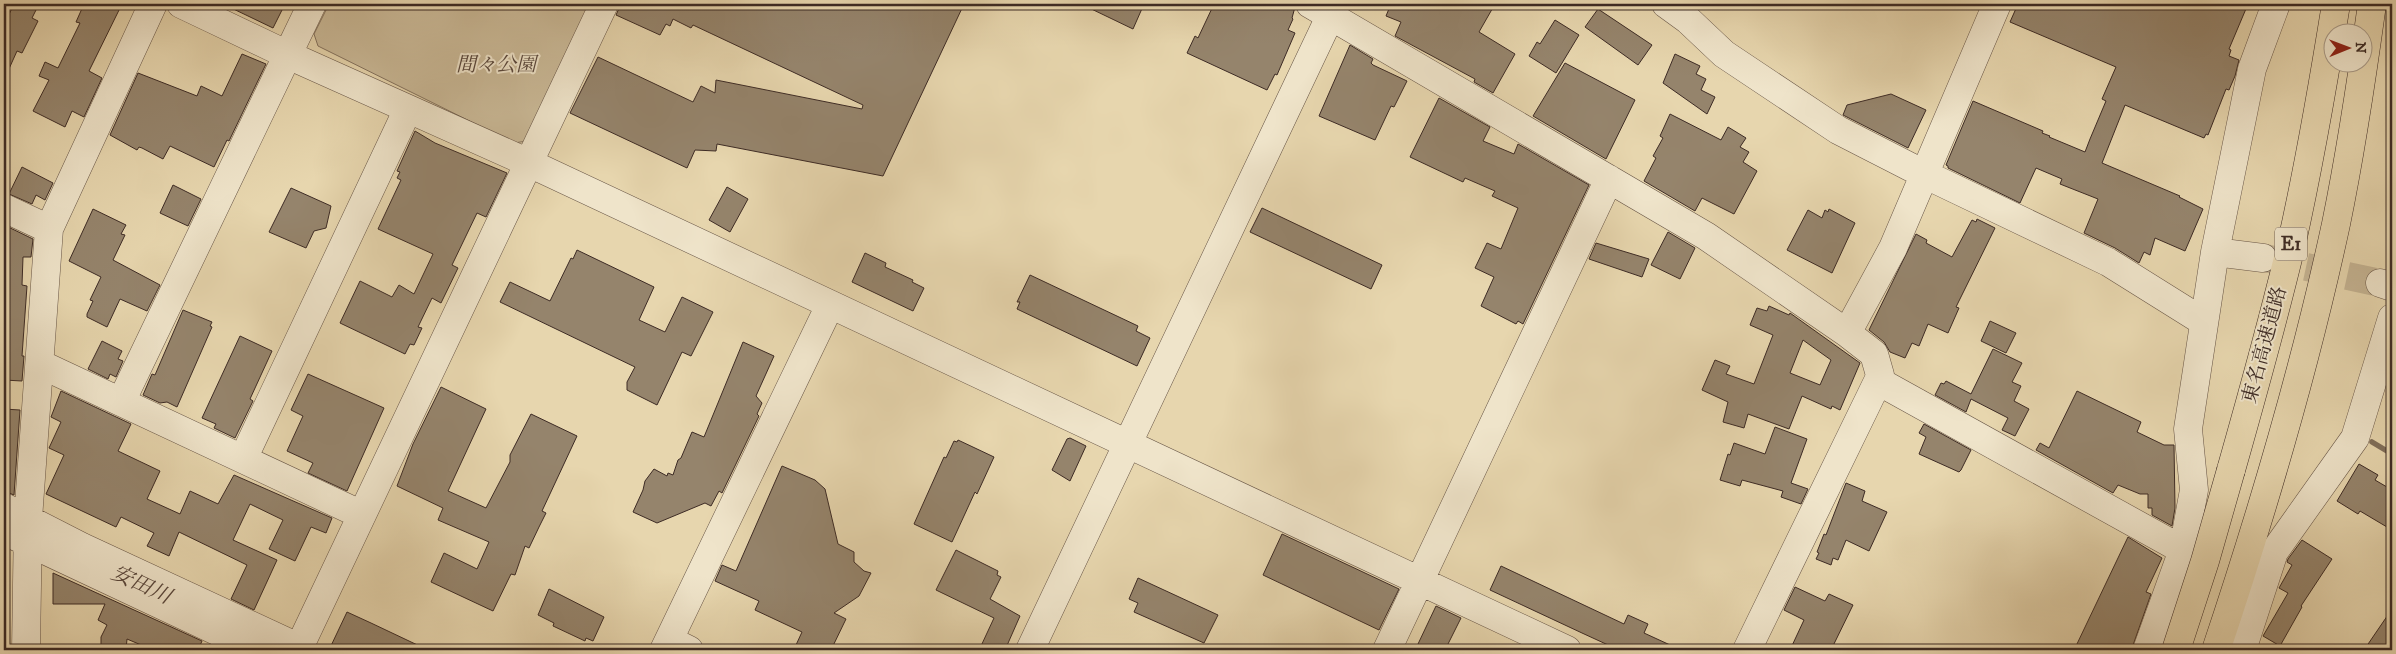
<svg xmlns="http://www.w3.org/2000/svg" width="2396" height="654" font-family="'IM FELL DW Pica','Noto Serif JP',serif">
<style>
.green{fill:#cab997;stroke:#84725e}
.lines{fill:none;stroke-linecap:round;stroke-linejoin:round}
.stream{stroke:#806f5b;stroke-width:5.5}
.building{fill:#95846c;stroke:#3d2b25;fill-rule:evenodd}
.minor-tunnel{stroke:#c5b493;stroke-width:28;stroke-dasharray:28 14;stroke-linecap:butt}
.minor-casing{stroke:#685647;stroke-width:29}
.highway-casing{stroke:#3d2b25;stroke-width:29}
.minor{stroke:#efe4ca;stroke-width:28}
.highway{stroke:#e7d6ae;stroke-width:28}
.highway-bridge-casing{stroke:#3d2b25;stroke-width:29;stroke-linecap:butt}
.highway-bridge{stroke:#e7d6ae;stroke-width:28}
.labels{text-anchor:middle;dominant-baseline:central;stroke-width:4;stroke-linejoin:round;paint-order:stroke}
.shield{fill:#efe4ca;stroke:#726256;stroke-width:1}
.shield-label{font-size:19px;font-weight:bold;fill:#3d2b25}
.park-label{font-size:20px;font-style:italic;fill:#59473c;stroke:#efe4ca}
.street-label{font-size:20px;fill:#3d2b25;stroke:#efe4ca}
.water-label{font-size:21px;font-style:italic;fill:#59473c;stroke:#efe4ca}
</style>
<rect width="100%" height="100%" fill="#e7d6ae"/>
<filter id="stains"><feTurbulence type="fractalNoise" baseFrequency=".004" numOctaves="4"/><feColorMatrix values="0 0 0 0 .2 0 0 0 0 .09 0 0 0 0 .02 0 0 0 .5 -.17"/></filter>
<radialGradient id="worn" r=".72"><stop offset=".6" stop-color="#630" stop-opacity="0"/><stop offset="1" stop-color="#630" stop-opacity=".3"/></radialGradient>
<path class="green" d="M329 4H597L527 141 514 143 318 46 314 34Z"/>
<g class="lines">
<path class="stream" d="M2372 442 2392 454"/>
</g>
<path class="building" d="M14 4H39L32 18 38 21 22 53 17 51 4 80V25Z
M84 4H122L89 71 102 78 84 117 72 111 65 127 33 111 49 80 39 76 45 62 58 68 80 23 76 22Z
M223 4H285L273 28Z
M621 4H964L883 176 717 144 716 151 695 150 687 168 570 113 598 57 693 102 701 86 715 93 716 80 862 109 863 105 693 25 691 28 673 19 670 26 666 24 660 35 616 15Z
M1081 4H1144L1133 29Z
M1214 4H1289L1295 7 1292 18 1293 19 1288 30 1295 33 1277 75 1275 74 1267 90 1187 53 1195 36 1198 38Z
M1391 4H1495L1479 32 1515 54 1493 93 1474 82 1475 79 1395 36 1401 22 1386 16Z
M2018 4H2248L2229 49 2231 50 2229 56 2239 60 2235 76 2229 90 2226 89 2208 135 2206 134 2204 138 2125 105 2102 163 2180 196 2179 197 2203 209 2185 251 2155 238 2150 255 2144 252 2139 263 2115 248 2084 233 2098 199 2060 184 2062 179 2036 168 2020 203 1948 168V166L1946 165 1973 101 2043 131 2042 133 2050 136 2049 137 2085 152 2090 139 2106 101 2102 99 2116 67 2010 22Z
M1598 9 1652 45 1638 65 1585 27Z
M1555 20 1579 35 1556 73 1529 56 1537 42 1540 44Z
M1350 45 1373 59 1371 63 1373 65 1407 81 1394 107 1391 106 1375 140 1319 116Z
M242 54 266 64 229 141 227 140 214 167 170 146 163 159 142 148 139 147 137 150 110 135 138 73 197 96 201 86 222 96Z
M1675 54 1700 66 1696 74 1706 79 1701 90 1715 97 1707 114 1663 83Z
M1565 63 1635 100 1606 159 1533 116Z
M1891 94 1926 110 1908 148 1843 115 1847 105Z
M1439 98 1490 127 1483 141 1514 154 1518 144 1589 185 1523 324 1518 321 1516 324 1481 306 1494 277 1475 268 1487 243 1501 249 1518 208 1492 196 1495 191 1465 178 1463 182 1410 157Z
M1670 114 1721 140 1728 127 1746 138 1740 147 1749 152 1743 162 1757 171 1734 214 1702 198 1695 211 1644 181 1656 158 1653 156 1663 138 1660 136Z
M415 131 435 143 507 173 486 217 477 213 452 265 458 268 441 303 432 298 418 327 422 328 414 345 410 344 405 354 340 323 360 281 392 297 399 285 414 294 433 254 378 229 401 180 397 178 400 172 397 171Z
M22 167 53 183 45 200 36 195 32 204 9 194Z
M173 185 201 199 188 226 160 213Z
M727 187 748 199 730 232 709 220Z
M291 188 331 206 326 228 314 231 306 248 269 232Z
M1262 208 1382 265 1371 289 1250 232Z
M93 209 126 225 121 234 125 235 113 260 160 285 147 311 120 299 107 327 87 317V314L93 301 90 300 101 277 69 261Z
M1829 209 1855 223 1832 273 1787 250 1808 210 1822 218 1825 210 1828 212Z
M1977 219 1995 228 1956 307 1959 308 1948 333 1928 324 1919 346 1912 343 1905 358 1890 352 1884 342 1869 330 1916 234 1927 240 1926 243 1952 257 1972 220 1976 222Z
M4 225 33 239 31 257H23L22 285 27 286 22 356H24L22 381 4 380Z
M1668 232 1695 248 1680 279 1651 265Z
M1596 243 1649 259 1642 277 1589 259Z
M577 250 654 287 639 320 665 332 682 297 713 312 691 356 682 352 657 405 627 390V382L635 367 500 302 510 282 550 301 571 258 573 259Z
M865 253 886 263 885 267 913 280 912 282 924 288 913 311 852 282Z
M1030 275 1138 326 1136 331 1150 338 1137 366 1017 309 1020 302H1017Z
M1769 306 1789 315 1790 313 1860 363 1840 410 1832 406 1831 409 1802 396 1789 429 1748 414 1744 428 1723 422 1728 402 1702 390 1715 360 1730 366 1726 374 1754 384 1773 335 1750 325 1757 308 1767 311ZM1803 340 1831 360 1820 385 1790 373Z
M183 310 212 322 210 326 212 327 177 407 167 402 160 403 143 395 152 374 155 375Z
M1990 321 2016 333 2006 353 1981 341Z
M240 336 272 351 250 399 253 401 235 438 214 428 216 424 202 418Z
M102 341 122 351 118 359 123 361 116 377 110 374 108 379 88 369Z
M743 342 774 356 756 396 762 403 757 414 759 416 722 493 719 491 711 506 705 503 657 523 633 512 643 490 645 481 654 469 667 476 668 473 673 475 678 460 681 458 692 432 704 437Z
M1993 349 2022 363 2012 382 2021 386 2014 401 2029 409 2015 436 2002 430 2008 418 1971 399 1966 412 1935 395 1941 383 1944 384 1946 381 1971 394Z
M308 374 384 408 347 491 308 473 313 463 287 451 303 416 291 410Z
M441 387 486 409 448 491 486 508 510 462V455L531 414 577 436 542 511 546 513 539 527 529 548 525 546 515 575 511 574 493 611 431 582 444 553 477 569 489 542 438 520 443 508 397 486 413 444Z
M61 391 131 424 118 451 160 471 147 499 180 514 190 491 218 504 234 475 332 518 326 533 311 527 295 561 269 549 283 520 250 504 233 540 277 560 254 610 231 599 247 565 179 532 169 556 147 546 154 533 121 517 116 527 46 494 64 455 49 448 61 422 51 417Z
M2077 391 2141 422 2137 432 2164 445H2174L2175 508 2172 526 2152 515V508H2148V494H2140L2118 485 2113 493 2036 450 2040 443 2049 448Z
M4 409 20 410 14 495 4 491Z
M1924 424 1971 450 1961 470 1959 472 1919 454 1926 437 1919 433Z
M1775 427 1807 439 1791 483 1808 489 1801 504 1781 497 1783 491 1742 480 1740 486 1720 480 1728 454 1730 455 1734 443 1765 454Z
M1070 438 1086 446 1070 481 1052 470 1067 439Z
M958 440 994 457 977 494 975 492 952 542 914 524 944 457 946 458 954 441 957 442Z
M2359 464 2378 475 2375 480 2392 490V530L2360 511 2358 514 2337 501Z
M782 466 815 480 825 489 838 544 854 552V562L864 571 871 573 859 596 834 613 846 619 831 650H808L796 645 802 632 755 610 759 601 715 581 722 565 736 571Z
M1846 483 1865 491 1862 501 1887 512 1869 551 1846 540 1838 560 1833 558 1831 565 1816 559 1819 553 1817 552 1824 534 1826 535Z
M1282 534 1399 589 1379 630 1263 575Z
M2128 537 2162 558 2146 592 2151 594 2132 648 2131 650H2085L2076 646Z
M2302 540 2332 559 2301 606 2302 607 2280 646 2263 636 2288 593 2279 588 2292 565 2287 562 2288 559Z
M956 550 998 571 997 575 1001 577 990 599 1020 616 1005 650H991L981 646 994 618 936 590Z
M1501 566 1624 624 1628 615 1648 624 1644 633 1681 650H1619L1582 633 1490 590Z
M53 573 202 641 198 650H153L127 639 126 650H101V637L107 625 98 620 105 604H53Z
M1138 578 1218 615 1204 643 1134 612 1138 603 1129 599Z
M1795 587 1825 601 1829 594 1853 605 1831 650H1790L1804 620 1784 610Z
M549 589 604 617 593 641 586 638 585 641 553 626 554 623 538 615Z
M1436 606 1461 618 1445 650H1430L1418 644Z
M2392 609V650H2364Z
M347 612 371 623 428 650H329Z"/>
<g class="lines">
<path class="minor-tunnel" d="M2265 258 2380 283"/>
<defs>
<path id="minor" d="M181 4 288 55 529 163 1567 650
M1310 4 1706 236 1847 333 1874 354 1880 375 1878 381 1747 650
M1666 4 1688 20 1724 54 1838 130 1924 174 2108 262 2204 322
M4 208 49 229
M2215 252 2263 258
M2380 283 2392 287
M1847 333 1893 248 1997 4
M40 364 362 515
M1878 381 2183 550
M121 402 312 4
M243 459 408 109
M4 507 82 547 304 650
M4 531 257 650
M669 640 689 650
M26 650 28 519 49 229 153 4
M298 650 604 4
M664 650 830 305
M1030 650 1336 4
M1387 650 1609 179
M2147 650 2183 550 2194 490 2188 429 2215 252 2252 69 2276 4
M2242 650 2274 552 2355 438 2392 318"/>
<path id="highway" d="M2231 470C2252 396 2273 321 2291 246 2309 166 2323 85 2336 4
M2216 650C2263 510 2305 368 2336 224 2351 151 2362 77 2372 4"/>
</defs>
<use href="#minor" class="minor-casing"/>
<use href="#highway" class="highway-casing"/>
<use href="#minor" class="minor"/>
<use href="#highway" class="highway"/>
<defs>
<path id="highway-bridge" d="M2176 650 2205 561 2231 470"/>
</defs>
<use href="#highway-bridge" class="highway-bridge-casing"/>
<use href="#highway-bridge" class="highway-bridge"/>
</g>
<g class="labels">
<rect class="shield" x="2275" y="227.5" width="32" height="33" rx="4"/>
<g class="shield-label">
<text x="2291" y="244">E1</text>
</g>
<g class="park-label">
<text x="496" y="65">間々公園</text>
</g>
<g class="street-label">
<text transform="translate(2265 345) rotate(-75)">東名高速道路</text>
</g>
<g class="water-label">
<text transform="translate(141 585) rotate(25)">安田川</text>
</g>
</g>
<rect width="2396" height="654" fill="none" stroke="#e7d6ae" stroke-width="20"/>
<rect x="5" y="5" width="2386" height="644" fill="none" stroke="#3d2b25" stroke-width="2.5"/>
<rect x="10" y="10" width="2376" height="634" fill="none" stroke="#3d2b25"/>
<g transform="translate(2348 48) rotate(89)"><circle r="24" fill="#efe4ca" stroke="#a89a88"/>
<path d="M0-4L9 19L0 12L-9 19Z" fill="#8f2418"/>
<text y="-8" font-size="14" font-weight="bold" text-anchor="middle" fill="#3d2b25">N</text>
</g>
<rect width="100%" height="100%" filter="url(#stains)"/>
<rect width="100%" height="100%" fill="url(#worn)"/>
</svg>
